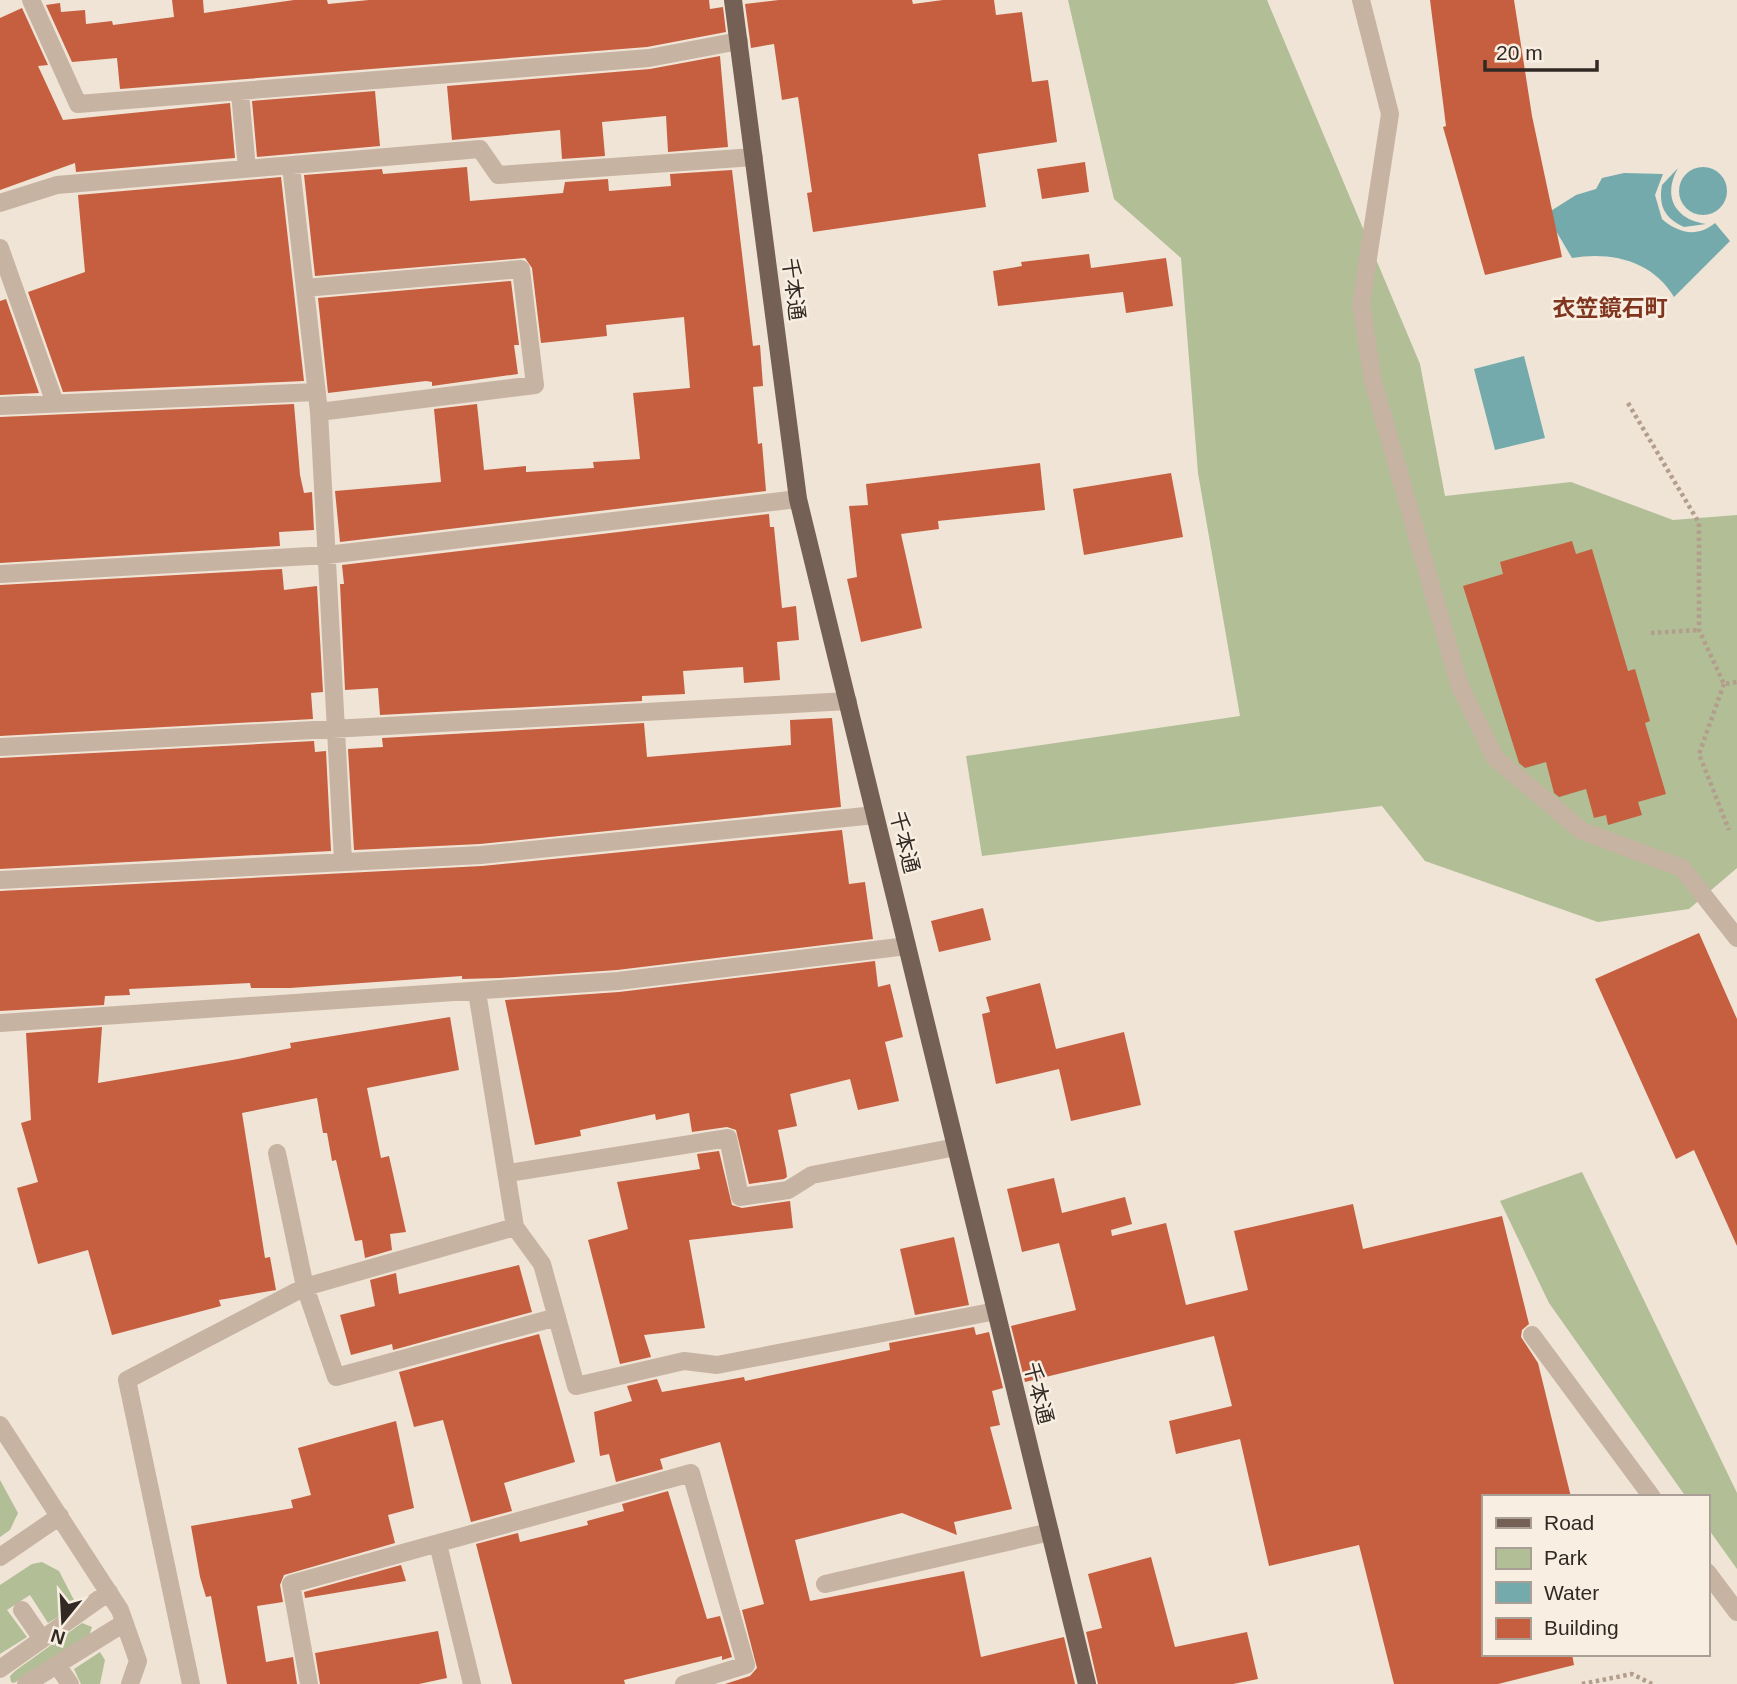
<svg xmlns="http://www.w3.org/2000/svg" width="1737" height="1684" font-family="Arial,'Noto Sans JP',sans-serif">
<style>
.green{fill:#b1be96}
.water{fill:#75aaad}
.building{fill:#c55f3f}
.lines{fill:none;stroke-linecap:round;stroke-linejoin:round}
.path{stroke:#b39d8d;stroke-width:4.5;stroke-dasharray:3.5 3.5;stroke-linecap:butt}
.minor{stroke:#c7b3a2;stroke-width:18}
.major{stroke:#746055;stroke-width:18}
.labels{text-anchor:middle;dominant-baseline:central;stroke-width:5;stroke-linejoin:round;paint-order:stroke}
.street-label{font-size:21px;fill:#322924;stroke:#f8eee2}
.neighbourhood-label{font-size:23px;font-weight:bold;fill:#80361e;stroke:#f8eee2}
</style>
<rect width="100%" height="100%" fill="#f0e4d6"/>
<path class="green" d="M1068 0H1267L1420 364 1445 496 1571 482 1673 520 1737 515V868L1689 909 1598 922 1425 861 1382 806 982 856 966 756 1240 716 1198 473 1181 258 1114 199Z
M1582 1172 1737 1493V1569L1707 1527V1497H1686L1549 1303 1500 1201Z
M0 1480 18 1513 10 1530 0 1537Z
M42 1562 59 1571 77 1606 48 1623 30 1595 7 1610 27 1637 0 1654V1585L32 1564Z
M82 1623 92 1627 89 1636 14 1683 11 1682 10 1676 15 1671Z
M100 1652 105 1660 100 1684H81L74 1669Z"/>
<path class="water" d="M1679 191a24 24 0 1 1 48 0a24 24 0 1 1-48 0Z
M1678 168C1662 196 1675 220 1706 224L1684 227C1665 219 1658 206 1662 185Z
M1624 173 1663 174 1655 195 1662 219C1678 233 1697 238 1715 223L1730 241 1674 297C1653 261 1611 251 1572 258L1546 214 1576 195 1596 189 1602 178Z
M1524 356 1545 438 1495 450 1474 369Z"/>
<path class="building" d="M172 0H203L204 13 294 0H327L328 4 369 0H709L710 9 723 7 726 32 647 47 120 89 117 58 72 62 46 5 60 3 61 12 85 10 86 24 112 21 113 25 174 17Z
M779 0H912L913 4 943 0H994L996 15 1022 12 1032 82 1048 80 1057 142 978 154 986 207 813 232 807 193 812 192 798 97 782 100 774 44 751 48 745 4Z
M1430 0H1514L1532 116 1562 257 1485 275 1443 127 1446 126Z
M22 8 48 65 38 66 63 120 230 103 235 158 76 172 75 163 0 190V18Z
M720 56 728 147 668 152 666 116 602 122 605 156 562 159 560 130 452 140 447 86 650 69Z
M375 91 380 146 257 157 252 101Z
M1085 162 1089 192 1042 199 1037 169Z
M467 167 470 201 563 193 565 182 608 179 609 191 671 186 670 174 732 170 753 346 760 345 763 386 753 387 758 444 762 443 766 491 340 542 335 491 441 482 434 409 477 404 484 470 526 466V472L594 468 593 462 640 459 633 393 690 388 684 317 606 325 607 336 541 343 532 268 525 258 315 276 304 175 382 169 383 174Z
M281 177 304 381 63 392 28 292 85 272 78 195Z
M1089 254 1091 268 1166 258 1173 306 1126 313 1123 292 998 306 993 271 1022 266 1021 262Z
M511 281 519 345H514L518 374 432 386V382L426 381 328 393 318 298Z
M6 299 39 393 0 395V301Z
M294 404 300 475 304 493 312 492 314 530 279 532 280 546 0 563V417Z
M1040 463 1045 510 938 521 939 529 901 534 922 628 861 642 847 579 857 577 849 506 868 505 866 484Z
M1171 473 1183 537 1084 555 1073 489Z
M769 514 770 527H774L782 608 796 606 799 640 777 642 780 680 744 683 743 667 683 671 685 694 642 696V701L380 715 378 688 345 690 340 584H344L342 565Z
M1572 541 1576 554 1592 549 1628 671 1635 669 1650 721 1645 723 1666 794 1638 802 1642 815 1608 825 1606 815 1594 818 1586 789 1559 797 1554 793 1546 762 1525 768 1519 763 1463 586 1503 574 1500 562Z
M282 569 284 590 317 586 323 692 311 693 313 719 0 736V585Z
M832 718 841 807 480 844 354 850 348 749 383 747 382 738 644 723 647 757 791 745 790 720Z
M314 741 315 752 326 751 331 851 0 869V758Z
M842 830 849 884 865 882 873 939 617 970 500 978 462 979V976L290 988H251L250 983 129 989 130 995 105 996 104 1005 0 1011V891L482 866Z
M983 908 991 940 939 952 931 921Z
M1699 933 1737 1019V1246L1694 1150 1676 1159 1595 979Z
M875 961 878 987 890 984 903 1037 885 1042 899 1101 858 1110 850 1079 790 1094 797 1126 778 1130 786 1169 787 1177 784 1179 749 1184 736 1130 727 1127 692 1132 689 1113 656 1120 655 1114 580 1130 581 1136 535 1145 505 1000 619 992Z
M1040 983 1056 1049 1124 1032 1141 1105 1071 1121 1059 1069 996 1084 982 1014 990 1012 986 997Z
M450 1017 459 1070 367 1088 381 1158 389 1156 406 1232 390 1234 392 1250 365 1258 362 1240 355 1241 336 1160 332 1161 327 1133H323L317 1098 242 1113 265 1258 270 1257 276 1290 219 1300 221 1306 112 1335 88 1250 38 1264 17 1188 38 1182 21 1123 31 1120 26 1033 102 1027 98 1083 238 1059 291 1048 290 1043Z
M719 1151 732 1205 742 1208 790 1201 793 1228 689 1240 705 1328 644 1335 651 1357 620 1364 588 1240 628 1229 617 1182 700 1169 697 1154Z
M1054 1178 1062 1213 1125 1197 1132 1224 1111 1230 1112 1236 1166 1223 1186 1305 1248 1290 1234 1231 1353 1204 1363 1249 1502 1216 1529 1324 1522 1330 1521 1337 1538 1363 1571 1497H1483V1654H1572L1574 1665 1498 1684H1394L1359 1545 1269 1566 1240 1439 1176 1454 1169 1421 1232 1406 1214 1336 1025 1382 1011 1326 1076 1310 1059 1243 1022 1252 1007 1189Z
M954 1237 969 1305 915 1315 900 1249Z
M519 1265 532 1312 393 1350 392 1344 351 1355 340 1315 375 1306 370 1280 396 1273 399 1294Z
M974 1327 976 1335 989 1332 1003 1388 992 1391 1000 1425 990 1427 1012 1509 954 1522 957 1535 902 1513 795 1540 810 1601 964 1571 981 1657 1064 1637 1075 1684H725L750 1676 757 1668 742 1610 764 1604 720 1442 660 1459 663 1469 616 1482 609 1454 600 1456 594 1412 632 1401 627 1386 657 1379 662 1392 744 1377 745 1381 890 1350 889 1343Z
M539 1334 575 1462 504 1483 512 1511 471 1522 443 1420 414 1427 399 1372Z
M396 1421 414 1508 388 1515 395 1543 284 1575 280 1585 283 1602 257 1606 266 1662 293 1657 297 1684H227L211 1596 206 1597 200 1577 191 1526 293 1508 291 1500 311 1495 298 1448Z
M668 1491 707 1619 720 1616 732 1657 722 1660V1656L624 1680 625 1684H512L476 1544 518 1533 520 1542 588 1525 587 1521 624 1511 622 1504Z
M1151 1557 1175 1647 1247 1632 1258 1679 1233 1684H1098L1086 1632 1102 1628 1088 1574Z
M401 1565 406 1581 305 1598 304 1592Z
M438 1631 447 1678 419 1684H320L315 1653Z"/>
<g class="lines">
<path class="path" d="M1628 403 1699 523V630L1724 684 1737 682
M1651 633 1699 630
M1724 684 1699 754 1729 830
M1582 1684 1632 1674 1652 1684"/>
<path class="minor" d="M31 0 78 104 649 58 739 41
M1361 0 1390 114 1361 304 1373 381 1459 684 1495 758 1582 831 1682 868 1737 938
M240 93 247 169
M291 166 319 412 343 861
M0 203 57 185 480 149 498 175 754 157
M0 248 55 403
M305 288 521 269 535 385 319 412
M0 406 317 392
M0 574 327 555 798 499
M0 747 848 701
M0 880 481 855 875 815
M477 992 515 1227 542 1264 576 1386 684 1361 717 1365 996 1311
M0 1023 618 981 907 946
M277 1153 305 1287 336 1377 557 1317
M508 1173 728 1138 740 1197 788 1190 812 1175 956 1147
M1532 1335 1652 1497
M0 1425 120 1610 138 1661 130 1684
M438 1544 472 1684
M0 1557 60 1516
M1707 1572 1737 1612
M825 1584 1050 1532
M22 1610 42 1639
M57 1665 70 1684
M0 1669 109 1592
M26 1684 124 1623
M191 1684 127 1380 305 1287 515 1227
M309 1684 291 1584 691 1473 746 1665 684 1684"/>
<path class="major" d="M733 0 798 499 1087 1684"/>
</g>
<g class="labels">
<g class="street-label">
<text transform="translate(794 289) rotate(83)">千本通</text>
<text transform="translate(905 842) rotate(76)">千本通</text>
<text transform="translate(1039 1393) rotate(76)">千本通</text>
</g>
<g class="neighbourhood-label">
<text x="1610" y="308">衣笠鏡石町</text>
</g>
</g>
<rect x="1482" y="1495" width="228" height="161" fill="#f8eee2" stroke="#a99f96" stroke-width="2"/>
<rect x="1496" y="1518" width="35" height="10" fill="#746055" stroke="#a99f96" stroke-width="2"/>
<text x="1544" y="1530" font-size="21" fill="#322924">Road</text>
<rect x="1496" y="1548" width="35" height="21" fill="#b1be96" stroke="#a99f96" stroke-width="2"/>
<text x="1544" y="1565" font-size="21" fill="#322924">Park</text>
<rect x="1496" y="1582" width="35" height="21" fill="#75aaad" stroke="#a99f96" stroke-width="2"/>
<text x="1544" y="1600" font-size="21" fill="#322924">Water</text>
<rect x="1496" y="1618" width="35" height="21" fill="#c55f3f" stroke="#a99f96" stroke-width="2"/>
<text x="1544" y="1635" font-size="21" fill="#322924">Building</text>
<g transform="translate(63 1621) rotate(198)" stroke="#f8eee2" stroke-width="5" paint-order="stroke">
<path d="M0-5L12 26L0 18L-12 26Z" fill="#322924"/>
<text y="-10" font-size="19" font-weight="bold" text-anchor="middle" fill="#322924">N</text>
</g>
<path d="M1485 60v10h112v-10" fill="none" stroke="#322924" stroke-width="3.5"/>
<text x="1496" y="60" font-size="21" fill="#322924" stroke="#f8eee2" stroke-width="5" paint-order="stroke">20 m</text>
</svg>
